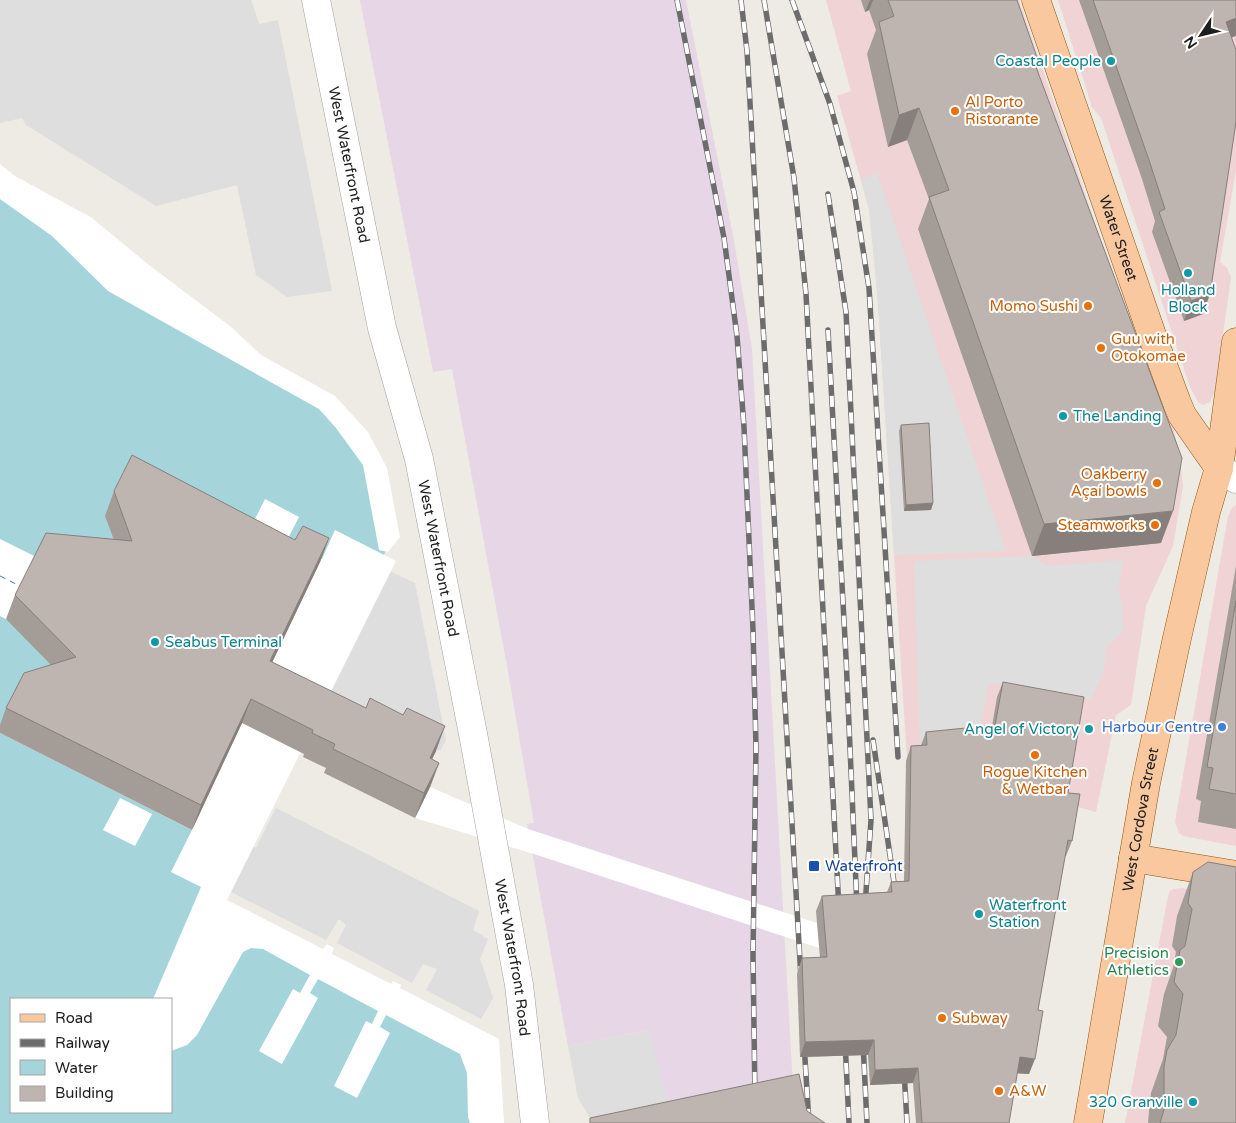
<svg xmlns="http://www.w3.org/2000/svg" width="1236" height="1123" font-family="'Varela Round',sans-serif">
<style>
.commercial{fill:#efd3d5}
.industrial{fill:#e7d6e6}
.parking{fill:#dedede}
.water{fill:#a5d5db}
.pier{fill:#fff}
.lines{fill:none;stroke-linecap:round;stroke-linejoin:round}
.ferry{stroke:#477a9c;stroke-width:1;stroke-dasharray:6 5;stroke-linecap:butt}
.minor-casing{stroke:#a2a2a2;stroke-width:29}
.major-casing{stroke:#935504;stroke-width:29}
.minor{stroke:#fff;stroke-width:28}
.major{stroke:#f9c89e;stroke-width:28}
.rail-casing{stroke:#6c6c6c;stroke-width:5.5}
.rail{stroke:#fff;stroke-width:4;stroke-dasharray:11;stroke-linecap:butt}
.wall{fill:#a49c97}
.shaded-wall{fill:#867f7b}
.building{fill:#bfb5b0;stroke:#867f7b}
.culture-dot{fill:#0f9aa8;stroke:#fff;stroke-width:2}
.food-dot{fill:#e8710a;stroke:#fff;stroke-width:2}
.shop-dot{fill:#3f7fe0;stroke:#fff;stroke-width:2}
.transit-dot{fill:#1a4fb4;stroke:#fff;stroke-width:2}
.leisure-dot{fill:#2e9e5b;stroke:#fff;stroke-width:2}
.labels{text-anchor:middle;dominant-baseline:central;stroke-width:4;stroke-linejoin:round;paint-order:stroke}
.culture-label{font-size:15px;fill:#0d838f;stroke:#fff;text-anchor:end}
.food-label{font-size:15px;fill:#c56008;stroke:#fff;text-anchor:start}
.street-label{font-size:15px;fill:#1e1e1e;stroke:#fff}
.shop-label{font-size:15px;fill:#366cbe;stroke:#fff;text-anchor:end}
.transit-label{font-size:15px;fill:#164399;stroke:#fff;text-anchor:start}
.leisure-label{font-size:15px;fill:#27864d;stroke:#fff;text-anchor:end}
</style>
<rect width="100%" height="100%" fill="#eeeae4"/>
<path class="commercial" d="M826 0H1019L1104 250 1127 342 1143 351 1174 430 1180 459 1183 486 1173 546 1146 606 1131 705 1116 715 1096 812 907 759 878 303 874 254 869 209 837 96 851 91Z
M1058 0H1236V170L1220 262 1227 268 1231 277 1215 391 1210 402 1203 405 1198 402 1190 387 1101 118 1092 107Z
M1236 505V846L1183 836 1179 833 1175 822 1228 516 1232 508Z
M1182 888 1236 897V1123H1125L1168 896 1170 891 1174 889Z"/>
<path class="industrial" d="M360 0H686L733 235 752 349 793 1089 671 1115 648 1030 568 1046 527 824 534 823 509 677 452 369 433 372Z"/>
<path class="parking" d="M0 0H251L259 24 278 20 332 291 287 297 256 275 237 185 156 206 26 125 22 118 0 123Z
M877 173 1006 551 894 555 878 303 869 209 861 179Z
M344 549 415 583 446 740 440 751 358 712 279 688Z
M1032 556 1049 566 1124 560 1118 587 1122 607 1124 629 1107 647 1103 674 1091 700 989 683 977 742 920 747 914 561Z
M276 808 479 911 473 930 488 939 480 959 493 998 481 1019 426 990 437 969 423 964 412 983 337 943 346 925 339 919 326 940 231 892 189 867 209 824 256 848Z
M649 1030 671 1115 593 1123 578 1098 568 1046Z"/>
<path class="water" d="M0 184 196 315 366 442 390 543 206 900 165 999H11V1112H171V1032L243 929 468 1030 500 1123H0Z"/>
<path class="pier" d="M0 164 15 176 92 218 149 265 230 326 261 355 335 396 368 432 387 468 400 537 388 552 379 550 363 465 336 428 319 409 108 291 52 236 0 199Z
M265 499 299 517 281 552 247 535Z
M335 530 396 561 227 900 323 949 327 944 334 948 332 954 391 984 393 981 401 985 400 988 499 1039 504 1123H470L468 1117 467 1073 460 1054 386 1015 380 1027 390 1033 357 1098 334 1086 366 1021 372 1024 378 1011 318 979 310 993 318 998 282 1064 259 1051 293 989 300 993 310 975 263 949 251 948 243 952 197 1035 187 1045 171 1051V999H153L201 887 171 872 192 830 0 733V727L171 702 0 616V539L201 639 297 546 322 559Z
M430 787 528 829 817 923 819 948 534 854 415 818Z
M120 798 152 814 135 846 103 830Z"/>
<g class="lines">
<path class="ferry" d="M0 576 20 586"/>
<defs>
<g id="minor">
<path id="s1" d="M316 0 382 328 419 459 474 739 519 985 535 1123"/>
<path d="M1219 468 1236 479"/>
</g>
<g id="major">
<path id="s2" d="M1036 0 1153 338 1177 403 1182 415 1219 468"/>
<path d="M1133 858 1236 875"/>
<path id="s3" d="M1088 1123 1146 783 1177 638 1206 512 1219 468 1236 342"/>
</g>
</defs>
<use href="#minor" class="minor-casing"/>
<use href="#major" class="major-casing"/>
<use href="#minor" class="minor"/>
<use href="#major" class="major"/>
<defs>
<path id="rail" d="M677 0 724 238 737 336 744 427 753 630 756 747 753 955 755 1098
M741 0 747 51 801 978
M764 0 794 178 806 294 839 909
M792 0 830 104 854 192 869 288 898 757
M828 194 846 312 871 820 865 906
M828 330 846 657 857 907
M873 740 896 896
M845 1041 849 1123
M863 1042 867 1123
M804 1043 809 1123
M904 1070 907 1123"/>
</defs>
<use href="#rail" class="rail-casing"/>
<use href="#rail" class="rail"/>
</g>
<path class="wall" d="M861 0H1017L1038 72 1161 543 1032 556 918 229 929 199 907 140 888 147 867 54 876 30 869 10 865 12Z
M1079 0H1236L1203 314 1184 321 1152 232 1155 221 1142 179Z
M901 425 933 503 931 510 904 511 899 431Z
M114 491 295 540 329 538 320 562 272 662 436 751 432 759 439 763 430 787 415 818 324 773 326 768 303 757 304 754 242 723 192 830 0 733V725L6 708 51 665 6 619 15 595 114 540 105 516Z
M1236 566V829L1198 822 1201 801 1196 799Z
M1003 682 1068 793 1072 841 1066 856H1065L1038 1010 1029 1074 1017 1073 1009 1123H916L913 1083 870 1085 868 1055 800 1057 797 974 802 958H820L816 911 822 896 887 892 891 882 904 881 906 761 911 746 921 745 926 732 992 726 997 697Z
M1193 872 1236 1123H1148L1149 1111 1151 1093 1163 1059 1167 1037 1158 1026 1164 994 1173 968 1176 952 1172 946 1177 916Z"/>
<path class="shaded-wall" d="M870 0H873L869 10 865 12Z
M1236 18V36L1219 42 1226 22Z
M919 108 907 140 888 147 899 115Z
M1210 294 1203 314 1184 321 1191 301Z
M933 503 931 510 904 511 906 505Z
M1173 511 1161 543 1032 556 1044 524Z
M329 538 320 562 261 686 270 661Z
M251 699 242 723 192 830 201 805Z
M445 726 436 751 421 782 430 758Z
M439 763 430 787 415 818 424 793Z
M874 1040 868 1055 800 1057 805 1042Z
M1020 1057 1035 1059 1029 1074 1014 1073Z
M918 1068 913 1083 870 1085 875 1070Z"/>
<path class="building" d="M888 0H1017L1040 66 1036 67 1182 458 1173 511 1044 524 929 197 949 190 919 108 899 115 879 22 894 16Z
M1093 0H1236V18L1226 22 1236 50V120L1235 129 1210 294 1191 301 1159 212 1165 209 1149 160Z
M929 423 933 503 906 505 901 425Z
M132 455 295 540 303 526 329 538 270 661 366 708 370 698 403 715 407 708 445 726 430 758 439 763 424 793 333 749 335 744 312 733 313 730 251 699 201 805 6 708 24 673 76 657 15 595 46 533 132 541 114 491Z
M1236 601V794L1209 789 1213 768 1207 767Z
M1003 682 1084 697 1068 793 1080 794 1072 841 1068 840 1038 1010 1043 1011 1035 1059 1020 1057 1009 1123H922L918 1068 875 1070 874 1040 805 1042 802 958 827 957 822 896 892 892 891 882 909 881 911 746 927 745 926 732 995 725Z
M1208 862 1236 867V1123H1160L1164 1110V1067L1167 1050 1176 1035 1183 994 1174 982 1180 950 1185 946 1192 909 1188 903 1193 872Z
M799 1074 807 1111 825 1123H590V1118Z"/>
<g class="culture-dot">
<circle cx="1111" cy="61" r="5"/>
<circle cx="1188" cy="273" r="5"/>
<circle cx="1063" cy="416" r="5"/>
<circle cx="155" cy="642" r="5"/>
<circle cx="1089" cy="729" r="5"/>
<circle cx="979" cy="914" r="5"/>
<circle cx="1193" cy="1102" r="5"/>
</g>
<g class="food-dot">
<circle cx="955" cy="111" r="5"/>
<circle cx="1088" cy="306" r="5"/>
<circle cx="1101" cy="348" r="5"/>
<circle cx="1157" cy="483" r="5"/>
<circle cx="1155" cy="525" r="5"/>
<circle cx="1035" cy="755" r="5"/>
<circle cx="942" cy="1018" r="5"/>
<circle cx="999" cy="1091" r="5"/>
</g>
<circle class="shop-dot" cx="1222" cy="727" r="5"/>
<rect class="transit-dot" x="808" y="860" width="12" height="12" rx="2.5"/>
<circle class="leisure-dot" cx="1179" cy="962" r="5"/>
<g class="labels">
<g class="culture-label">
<text x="1101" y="61">Coastal People</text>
<text x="1188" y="290" text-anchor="middle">Holland<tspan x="1188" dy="17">Block</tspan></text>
<text x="1073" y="416" text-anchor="start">The Landing</text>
<text x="165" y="642" text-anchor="start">Seabus Terminal</text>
<text x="1079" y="729">Angel of Victory</text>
<text x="989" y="905" text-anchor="start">Waterfront<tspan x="989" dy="17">Station</tspan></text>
<text x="1183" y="1102">320 Granville</text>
</g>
<g class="food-label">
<text x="965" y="102">Al Porto<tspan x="965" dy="17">Ristorante</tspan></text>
<text x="1078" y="306" text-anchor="end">Momo Sushi</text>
<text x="1111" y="339">Guu with<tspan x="1111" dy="17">Otokomae</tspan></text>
<text x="1147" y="474" text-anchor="end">Oakberry<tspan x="1147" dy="17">Açaí bowls</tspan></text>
<text x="1145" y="525" text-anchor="end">Steamworks</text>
<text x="1035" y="772" text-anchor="middle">Rogue Kitchen<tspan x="1035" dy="17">&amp; Wetbar</tspan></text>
<text x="952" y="1018">Subway</text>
<text x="1009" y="1091">A&amp;W</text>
</g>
<g class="street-label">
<text stroke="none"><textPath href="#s1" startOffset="168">West Waterfront Road</textPath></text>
<text stroke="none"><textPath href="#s2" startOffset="252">Water Street</textPath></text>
<text stroke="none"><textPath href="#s1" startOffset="572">West Waterfront Road</textPath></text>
<text stroke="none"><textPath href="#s3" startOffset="308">West Cordova Street</textPath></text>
<text stroke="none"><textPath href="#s1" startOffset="978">West Waterfront Road</textPath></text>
</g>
<g class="shop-label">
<text x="1212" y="727">Harbour Centre</text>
</g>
<g class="transit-label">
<text x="825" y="866">Waterfront</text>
</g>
<g class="leisure-label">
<text x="1169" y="953">Precision<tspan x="1169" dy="17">Athletics</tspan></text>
</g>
</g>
<rect x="10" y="998" width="162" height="115" fill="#ffffff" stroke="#a5a5a5"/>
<rect x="20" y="1014" width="25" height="8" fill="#f9c89e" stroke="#a5a5a5"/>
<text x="55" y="1023" font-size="15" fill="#1e1e1e">Road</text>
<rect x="20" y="1039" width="25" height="8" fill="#6c6c6c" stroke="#a5a5a5"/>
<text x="55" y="1048" font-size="15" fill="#1e1e1e">Railway</text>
<rect x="20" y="1060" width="25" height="15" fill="#a5d5db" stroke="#a5a5a5"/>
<text x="55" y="1073" font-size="15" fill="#1e1e1e">Water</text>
<rect x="20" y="1086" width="25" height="15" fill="#bfb5b0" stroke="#a5a5a5"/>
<text x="55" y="1098" font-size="15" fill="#1e1e1e">Building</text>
<g transform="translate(1201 35) rotate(235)" stroke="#ffffff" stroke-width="4" paint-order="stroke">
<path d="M0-4L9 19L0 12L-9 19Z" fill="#1e1e1e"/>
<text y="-8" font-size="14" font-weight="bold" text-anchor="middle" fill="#1e1e1e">N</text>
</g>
</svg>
